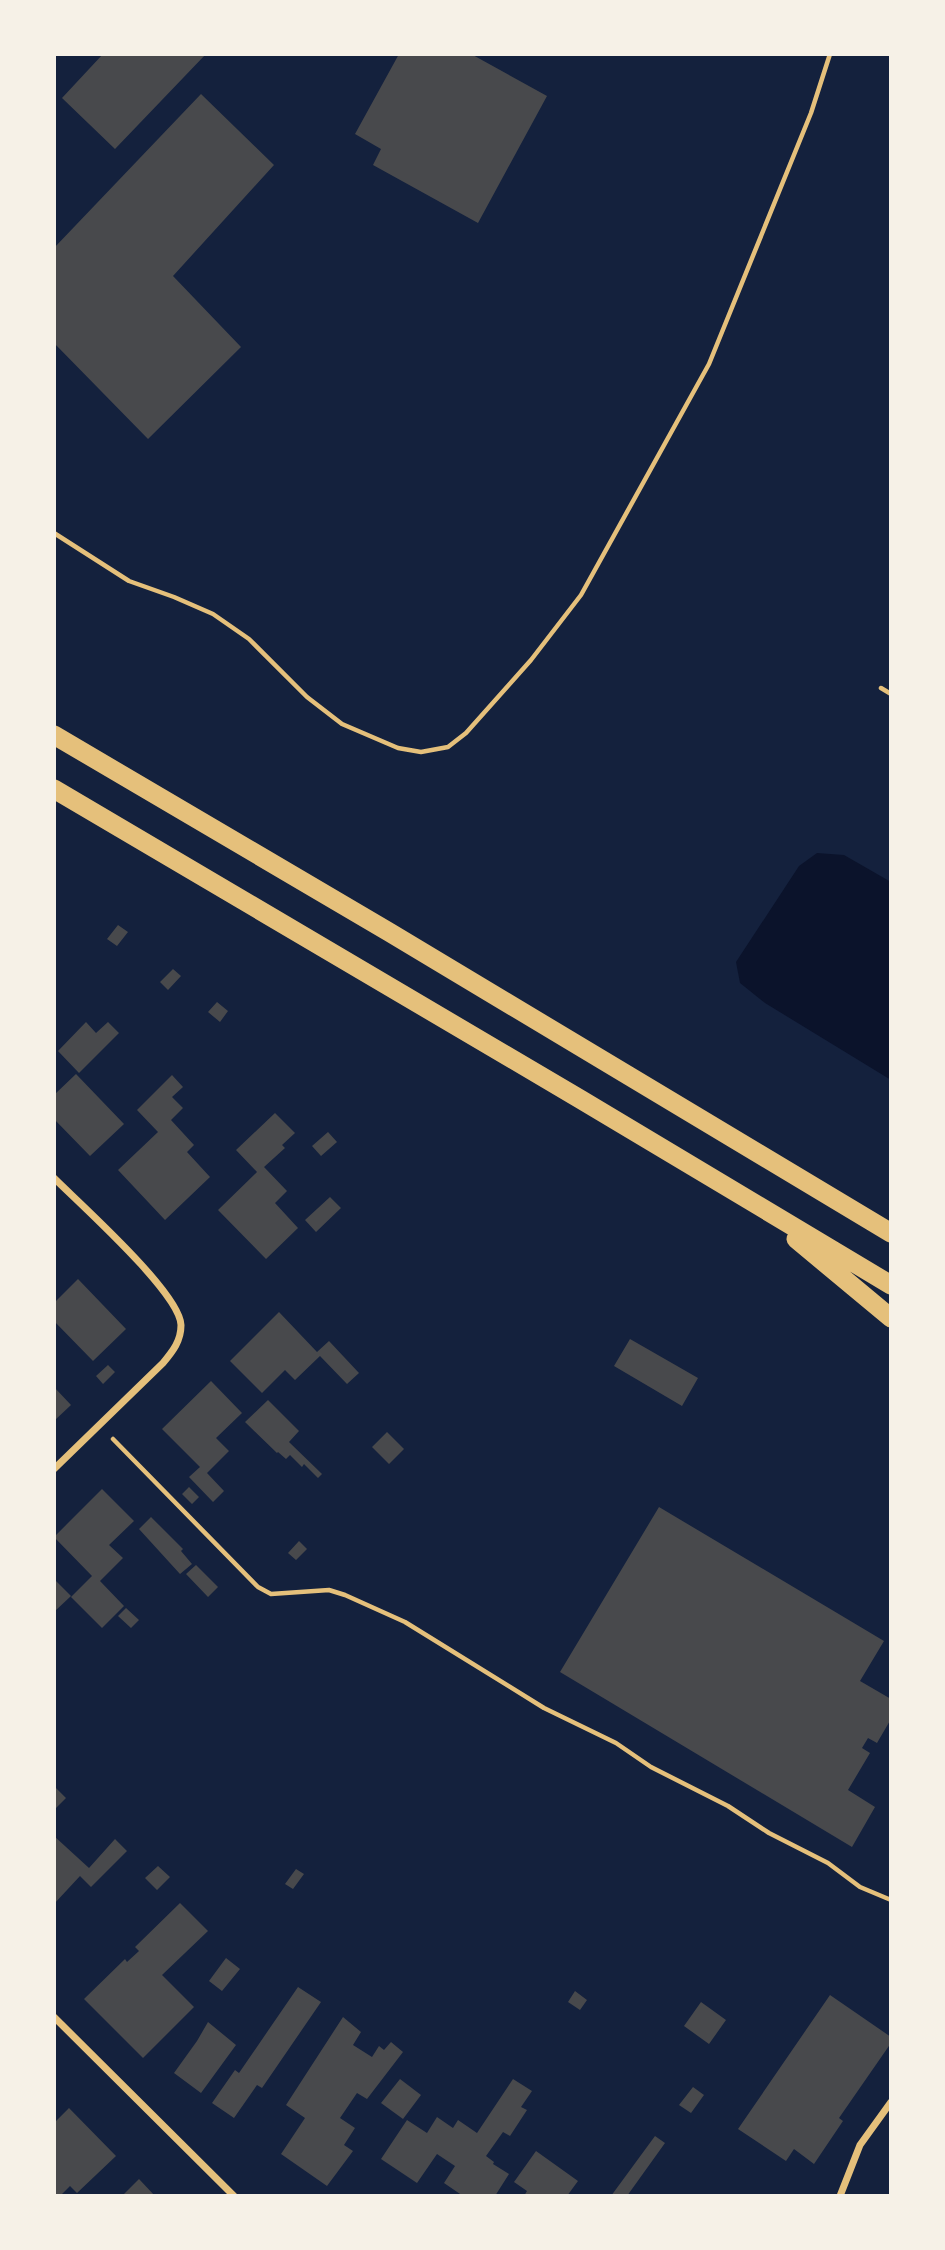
<svg xmlns="http://www.w3.org/2000/svg" width="945" height="2250" font-family="'Open Sans',sans-serif">
<style>
.water{fill:#0b132b}
.building{fill:#48494c}
.lines{fill:none;stroke-linecap:round;stroke-linejoin:round}
.path{stroke:#e5c07b;stroke-width:4.5}
.minor{stroke:#e5c07b;stroke-width:7}
.trunk{stroke:#e5c07b;stroke-width:19}
</style>
<rect width="100%" height="100%" fill="#14213d"/>
<path class="water" d="M817 853 844 855 891 882V1080L765 1003 740 983 736 962 799 866Z"/>
<path class="building" d="M103 54H206L115 149 62 98Z
M399 54H471L547 96 478 223 373 165 381 149 355 134Z
M201 94 274 165 173 276 241 347 148 439 54 343V248Z
M118 925 128 932 117 946 107 939Z
M173 969 181 976 168 990 160 982Z
M217 1002 228 1011 220 1022 208 1012Z
M86 1022 96 1033 108 1022 119 1033 79 1073 58 1051Z
M76 1074 124 1124 90 1156 54 1119V1095Z
M172 1075 183 1087 172 1097 183 1108 171 1120 194 1145 187 1152 210 1177 165 1220 118 1170 158 1132 137 1110Z
M275 1113 295 1133 282 1145 285 1148 264 1167 287 1191 275 1203 298 1228 266 1259 218 1210 257 1172 236 1150Z
M328 1132 337 1142 321 1156 312 1146Z
M330 1197 341 1208 316 1232 305 1220Z
M78 1279 126 1329 93 1361 54 1321V1303Z
M279 1312 317 1352 329 1341 359 1373 347 1384 320 1356 295 1380 285 1370 262 1393 230 1361Z
M630 1339 698 1378 682 1406 614 1366Z
M108 1365 115 1372 103 1384 96 1376Z
M211 1381 242 1413 216 1438 229 1451 207 1473 224 1491 213 1502 189 1477 200 1467 162 1429Z
M54 1387 71 1405 54 1421Z
M268 1400 299 1431 289 1442 322 1474 318 1478 304 1464 302 1467 290 1455 286 1459 278 1452 277 1453 245 1422Z
M387 1432 404 1449 389 1464 372 1447Z
M189 1487 199 1497 192 1504 182 1494Z
M102 1489 134 1521 109 1545 123 1558 100 1581 124 1606 102 1628 71 1597 92 1576 54 1537Z
M659 1507 884 1641 860 1681 891 1699V1719L877 1743 868 1738 862 1748 870 1753 848 1790 875 1807 852 1847 560 1672Z
M151 1517 183 1549 181 1551 192 1564 180 1574 139 1529Z
M299 1541 307 1549 296 1560 288 1553Z
M196 1565 218 1587 208 1597 186 1574Z
M54 1579 71 1596 54 1612Z
M126 1608 139 1620 131 1628 118 1616Z
M54 1786 66 1798 54 1810Z
M54 1836 89 1868 115 1839 127 1851 91 1887 80 1876 54 1904Z
M158 1866 170 1877 157 1890 145 1878Z
M296 1869 304 1874 293 1889 285 1884Z
M180 1903 208 1931 162 1975 194 2007 143 2058 84 1999 125 1959 127 1962 139 1951 135 1947Z
M226 1958 240 1969 222 1991 209 1981Z
M298 1987 321 2002 262 2088 257 2085 234 2118 212 2103 235 2070 239 2073Z
M575 1991 587 2000 580 2010 568 2002Z
M830 1995 891 2037V2043L839 2118 843 2121 814 2164 794 2149 786 2161 738 2129Z
M701 2002 726 2020 709 2044 684 2026Z
M343 2017 361 2032 353 2045 372 2057 379 2046 384 2050 391 2042 403 2052 367 2099 357 2093 340 2118 355 2128 344 2145 353 2151 327 2186 281 2154 305 2118 286 2105Z
M208 2022 236 2045 201 2093 174 2073 197 2041Z
M400 2079 421 2095 403 2119 381 2103Z
M513 2079 532 2091 521 2107 527 2110 510 2136 503 2132 486 2156 494 2162 493 2164 509 2174 495 2196H463L444 2183 455 2166 437 2154 417 2183 381 2159 407 2120 427 2133 437 2117 453 2128 458 2120 477 2133Z
M693 2087 704 2095 691 2113 679 2105Z
M69 2108 116 2156 77 2193 70 2186 60 2196H56L54 2194V2123Z
M655 2136 665 2143 627 2196H611Z
M536 2151 578 2181 567 2196H524L527 2191 514 2182Z
M139 2179 155 2196H122Z"/>
<g class="lines">
<path class="path" d="M54 533 129 581 174 597 213 614 249 639 307 697 342 724 398 748 421 752 448 747 466 733 531 660 581 595 709 364 811 113 830 54
M881 688 891 694
M113 1439 258 1587 271 1594 329 1590 345 1595 405 1622 544 1708 616 1743 651 1767 728 1806 769 1833 828 1863 860 1887 891 1900"/>
<path class="minor" d="M54 1178C80 1204 180 1293 181 1325 181 1341 173 1351 163 1363L54 1469
M54 2017 234 2196
M840 2196 860 2145 891 2102"/>
<path class="trunk" d="M54 735 389 932 891 1233
M54 789 580 1099 891 1285
M796 1239 891 1318"/>
</g>
<rect width="945" height="2250" fill="none" stroke="#f6f1e7" stroke-width="112"/>
</svg>
